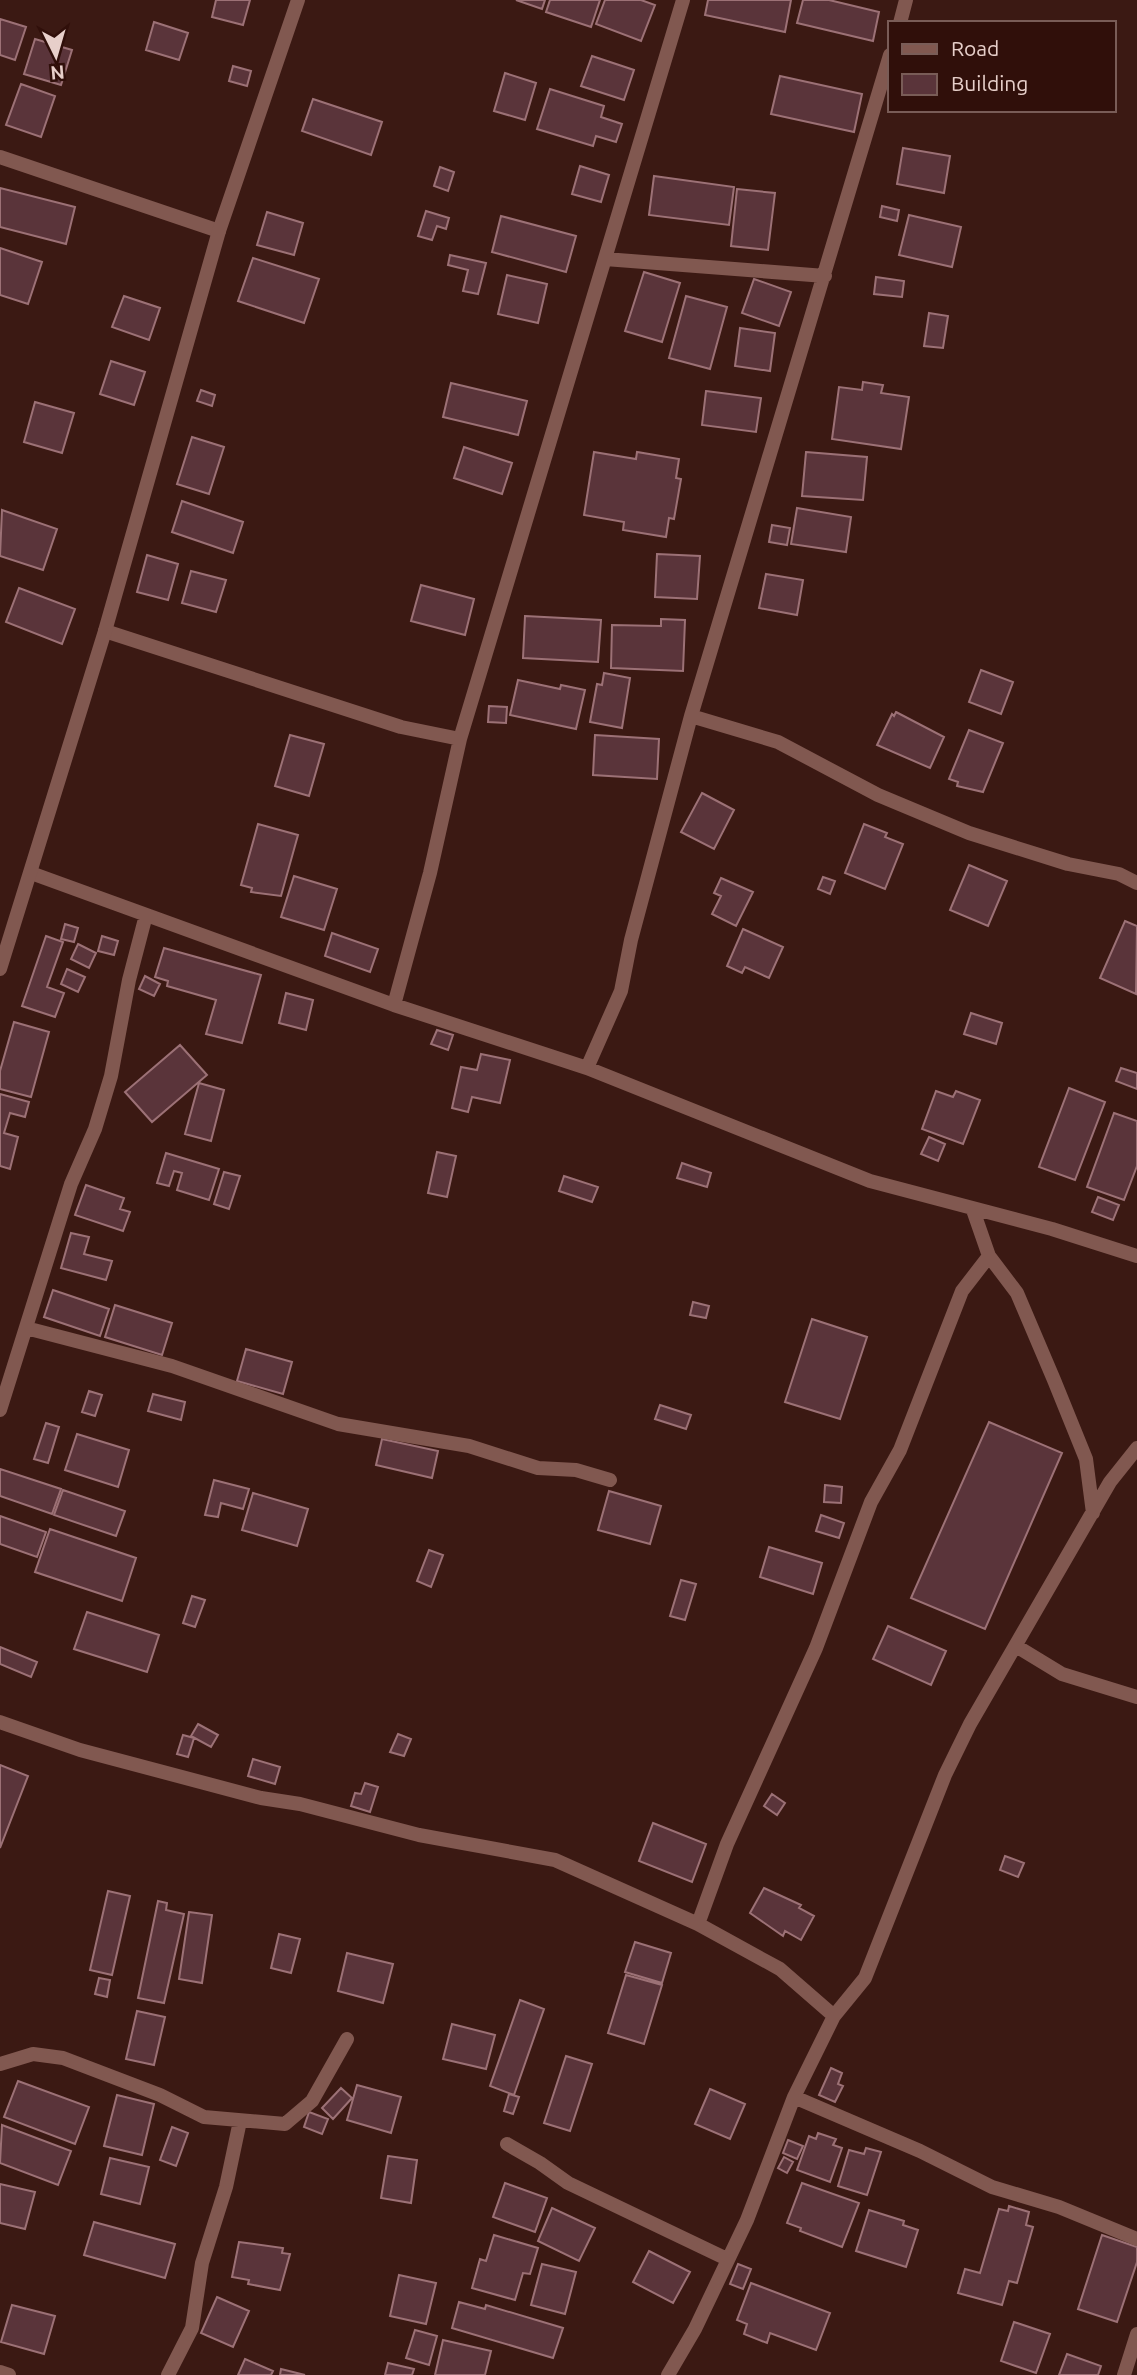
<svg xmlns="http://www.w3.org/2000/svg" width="1137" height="2375" font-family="Ubuntu,sans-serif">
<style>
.building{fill:#5a343a;stroke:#9c7176;stroke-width:2}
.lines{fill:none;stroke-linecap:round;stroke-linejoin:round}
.minor{stroke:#815850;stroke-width:14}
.tertiary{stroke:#815850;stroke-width:14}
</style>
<rect width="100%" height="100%" fill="#3b1913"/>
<path class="building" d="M216 0H250L243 25 212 17Z
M516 0H545L542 9Z
M550 0H600L591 27 546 12Z
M605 0H641L655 5 641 41 596 24Z
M708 0H791L785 32 705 15Z
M803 0H829L879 12 873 41 797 23Z
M0 19 26 27 15 60 0 55Z
M154 22 188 33 179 60 146 50Z
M35 39 72 50 61 85 24 74Z
M592 56 634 70 624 100 581 86Z
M233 66 251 71 247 86 229 81Z
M505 73 536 83 525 120 494 111Z
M780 76 862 94 854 132 771 114Z
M21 84 55 96 41 137 6 125Z
M550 89 604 106 601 117 622 124 616 142 596 136 593 146 537 129Z
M313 99 382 122 371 155 302 131Z
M903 148 950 156 944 193 897 184Z
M580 166 609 175 601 202 572 194Z
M440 167 454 172 448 191 434 186Z
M654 176 734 187 729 225 649 215Z
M0 188 75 207 66 244 0 227Z
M737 189 775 193 768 250 731 246Z
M882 206 899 210 897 221 880 217Z
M426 211 449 218 446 229 437 226 432 240 418 236Z
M267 212 303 223 294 255 257 245Z
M909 215 961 227 952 267 899 255Z
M501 216 576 236 566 272 492 252Z
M0 248 42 262 28 304 0 295Z
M450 255 486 263 478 294 463 291 468 270 448 265Z
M253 258 319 279 304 323 238 301Z
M644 272 680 283 662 342 625 331Z
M507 275 547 284 538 323 498 314Z
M876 277 904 281 902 297 874 294Z
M754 279 791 292 779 326 742 313Z
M124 296 160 308 149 340 112 327Z
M686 296 727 307 710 369 669 358Z
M929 313 948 316 943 348 924 346Z
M740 328 775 333 770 371 735 366Z
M111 361 145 372 134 405 100 394Z
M863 382 883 385 881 393 909 397 901 449 832 439 839 387 862 390Z
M451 383 527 401 518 435 443 417Z
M201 390 215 395 212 406 197 401Z
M706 391 761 398 756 432 702 425Z
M35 402 74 413 62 453 24 442Z
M192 437 224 447 209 494 177 484Z
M464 447 512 463 502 494 454 478Z
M594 452 636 459 637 452 679 459 676 478 681 479 674 519 669 518 666 537 623 530 624 522 584 515Z
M806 452 867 457 863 500 802 496Z
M182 501 243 522 233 553 172 532Z
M797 508 851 517 846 552 791 544Z
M2 510 57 529 43 570 0 556Z
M772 525 790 528 787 545 769 542Z
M657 554 700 556 697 599 655 597Z
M147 555 178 564 168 600 137 592Z
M191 571 226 580 216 612 182 603Z
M766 574 803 580 797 615 759 608Z
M421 585 474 599 465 635 411 621Z
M19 588 75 609 62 644 6 622Z
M525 616 601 620 598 662 523 658Z
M661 619 685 620 683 671 611 668 612 625 661 626Z
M981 670 1013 682 1001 714 969 702Z
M604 673 630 678 622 728 590 722 597 684 602 685Z
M518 680 560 689 561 685 585 690 576 729 510 715Z
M489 706 507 707 506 723 488 722Z
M896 712 944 737 930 768 877 745 892 714 894 716Z
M969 730 1003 743 983 792 957 786 958 782 949 779Z
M290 735 324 744 309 796 275 786Z
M595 735 659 739 657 779 593 775Z
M702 793 734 810 714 849 681 832Z
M258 824 298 835 281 896 251 892 252 888 241 885Z
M864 824 887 833 885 837 903 844 885 889 845 873Z
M969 865 1007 881 988 926 950 910Z
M294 876 337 889 324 930 281 917Z
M823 877 835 881 830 894 818 889Z
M721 878 753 892 736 926 712 914 721 896 714 893Z
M1125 921 1137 926 1136 994 1100 978Z
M65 924 78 928 74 942 61 939Z
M743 929 783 947 769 978 745 967 742 973 727 966Z
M332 933 378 949 370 972 325 956Z
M46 936 63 942 47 987 64 993 55 1017 22 1006Z
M102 936 118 941 114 955 98 951Z
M78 944 96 953 89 968 71 959Z
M164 948 261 975 242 1043 206 1034 216 1000 167 986 168 981 155 977Z
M67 969 85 977 78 992 61 984Z
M145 976 160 984 154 996 139 989Z
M286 993 313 1000 306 1030 279 1023Z
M971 1013 1002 1023 996 1044 964 1034Z
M14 1022 49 1032 31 1097 0 1089V1071Z
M437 1030 453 1035 448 1050 431 1044Z
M180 1045 207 1075 152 1122 125 1092Z
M481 1054 510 1060 500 1103 472 1097 468 1112 452 1108 461 1067 477 1070Z
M1121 1068 1137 1073V1089L1116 1081Z
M199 1083 224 1090 211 1141 185 1134Z
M1069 1088 1105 1102 1075 1180 1039 1167Z
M936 1091 953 1097 956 1091 980 1100 963 1144 922 1129Z
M0 1094 29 1102 25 1117 10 1113 4 1133 18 1137 10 1169 0 1166Z
M1114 1113 1137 1121V1166L1124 1200 1087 1187Z
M929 1137 945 1144 938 1161 921 1154Z
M437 1152 456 1156 447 1197 428 1193Z
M166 1153 219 1169 209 1200 177 1190 182 1173 174 1171 169 1186 157 1183Z
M682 1163 711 1173 707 1187 677 1178Z
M224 1172 240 1176 229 1209 214 1204Z
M564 1176 598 1187 592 1202 559 1191Z
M86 1185 124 1198 120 1209 130 1212 123 1231 75 1215Z
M1098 1197 1119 1205 1113 1220 1092 1212Z
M71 1233 89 1237 84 1254 112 1261 106 1280 61 1268Z
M53 1290 109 1309 100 1336 44 1317Z
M693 1302 709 1306 706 1318 690 1315Z
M115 1305 172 1323 162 1355 105 1337Z
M812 1319 867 1337 840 1419 785 1402Z
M246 1349 292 1362 283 1394 237 1381Z
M89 1391 102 1395 95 1416 82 1412Z
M153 1394 185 1402 181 1420 148 1411Z
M660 1405 691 1415 686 1429 655 1419Z
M989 1422 1062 1453 985 1629 911 1598Z
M46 1423 59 1427 48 1463 34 1459Z
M77 1434 129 1450 118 1487 65 1470Z
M382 1439 438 1451 432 1478 376 1465Z
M0 1469 61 1489 52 1514 0 1496Z
M214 1480 249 1489 243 1509 221 1503 218 1517 205 1515Z
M825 1485 842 1487 841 1503 824 1502Z
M63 1490 125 1511 116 1536 54 1515Z
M609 1491 661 1506 650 1544 598 1530Z
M253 1493 308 1509 297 1546 242 1530Z
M821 1515 844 1523 839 1538 816 1531Z
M0 1516 46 1532 37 1557 0 1544Z
M50 1529 136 1558 122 1601 35 1572Z
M769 1547 822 1563 813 1594 760 1577Z
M429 1550 443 1555 431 1587 417 1581Z
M681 1580 696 1584 685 1620 670 1616Z
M192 1596 205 1600 195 1627 183 1623Z
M87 1612 159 1635 147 1672 74 1649Z
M888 1626 946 1651 931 1685 873 1659Z
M0 1647 37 1662 31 1677 0 1664Z
M198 1724 218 1735 211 1747 191 1736Z
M398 1734 411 1739 404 1756 390 1752Z
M183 1735 194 1738 188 1757 177 1754Z
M253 1759 280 1767 275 1784 248 1776Z
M0 1765 28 1776 0 1848Z
M365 1783 378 1787 370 1812 351 1806 355 1793 361 1794Z
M772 1794 785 1803 777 1815 764 1806Z
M653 1823 706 1844 692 1882 639 1861Z
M1005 1856 1024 1863 1018 1877 1000 1870Z
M764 1888 801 1905 799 1908 814 1916 801 1940 785 1931 783 1936 750 1913Z
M108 1891 130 1896 112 1975 90 1970Z
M158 1901 167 1903 166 1910 184 1914 164 2003 138 1998Z
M189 1912 212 1915 202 1983 179 1979Z
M279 1934 300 1939 291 1973 271 1968Z
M635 1942 671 1953 662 1983 625 1972Z
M347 1953 393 1964 383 2003 338 1991Z
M626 1975 662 1985 644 2044 608 2033Z
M99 1978 110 1980 107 1997 95 1994Z
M520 2000 544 2009 514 2095 490 2086Z
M137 2011 165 2017 154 2065 126 2059Z
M452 2024 495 2035 486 2069 443 2059Z
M566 2056 592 2064 570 2131 544 2123Z
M831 2068 842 2073 838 2084 843 2086 835 2102 819 2095Z
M18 2081 89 2107 75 2144 4 2117Z
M357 2085 401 2097 391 2133 347 2120Z
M341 2088 352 2098 333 2119 322 2108Z
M710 2089 745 2104 730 2139 695 2124Z
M509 2094 519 2097 513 2114 504 2111Z
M117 2095 154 2104 142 2155 104 2146Z
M309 2112 328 2119 322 2134 304 2127Z
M2 2125 71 2151 58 2185 0 2163Z
M172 2127 188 2133 176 2166 160 2160Z
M818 2133 836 2139 833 2145 842 2148 830 2182 797 2170 809 2136 816 2139Z
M788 2140 803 2146 797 2159 783 2153Z
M866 2148 881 2152 867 2195 838 2186 849 2150 864 2154Z
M388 2156 417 2160 411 2203 381 2198Z
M784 2157 793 2162 787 2173 778 2168Z
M110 2158 149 2167 140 2204 101 2194Z
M505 2183 547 2198 535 2232 493 2217Z
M802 2183 859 2203 842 2247 800 2231 801 2228 787 2223Z
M0 2184 35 2192 25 2229 0 2223Z
M1009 2206 1029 2212 1026 2225 1033 2227 1017 2283 1009 2281 1002 2305 958 2293 965 2269 980 2273 999 2209 1008 2211Z
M552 2208 595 2228 579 2261 538 2241Z
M869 2210 904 2221 903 2225 918 2230 906 2267 856 2251Z
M94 2222 175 2244 165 2278 84 2255Z
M494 2235 538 2248 530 2274 523 2273 515 2300 472 2288 480 2259 486 2261Z
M1102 2235 1137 2247V2262L1117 2322 1078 2309Z
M239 2242 283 2248 282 2253 290 2254 280 2290 248 2284 249 2280 232 2277Z
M649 2251 690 2272 673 2303 633 2282Z
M542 2264 576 2272 565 2314 531 2305Z
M738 2264 751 2269 743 2289 730 2284Z
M399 2275 436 2283 426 2324 390 2316Z
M751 2283 830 2313 816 2350 770 2333 767 2343 744 2334 747 2324 737 2320Z
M217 2297 249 2311 233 2347 201 2333Z
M459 2302 485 2309 486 2305 563 2328 553 2358 452 2328Z
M12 2305 55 2316 44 2354 1 2342Z
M1014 2322 1050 2334 1036 2373 1001 2361Z
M415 2330 437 2336 429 2365 406 2358Z
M443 2340 491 2351 485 2375H435Z
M1067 2354 1101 2366 1098 2375H1059Z
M245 2359 273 2371 271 2375H238Z
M388 2363 414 2369 412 2375H385Z
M281 2369 305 2375H280Z"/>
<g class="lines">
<path class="minor" d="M900 23 906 0
M0 157 219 231
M605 259 825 276
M105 631 401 727 460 739
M691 716 778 742 878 795 969 833 1068 864 1119 874 1137 883
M31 873 394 1005 587 1068 870 1181 1052 1229 1137 1256
M394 1005 430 873 460 739 683 0
M587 1068 621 991 631 940 691 716 890 55
M973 1210 989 1256 1017 1293 1054 1380 1086 1459 1093 1513
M26 1328 172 1366 338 1424 469 1446 538 1468 576 1470 610 1480
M0 1410 71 1184 95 1129 111 1076 129 980 146 915
M1016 1646 1062 1674 1137 1697
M0 1722 80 1750 261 1798 300 1804 419 1835 555 1860 698 1924 780 1969 834 2016
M698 1924 727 1844 816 1648 871 1502 900 1450 962 1291 989 1256
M0 2064 33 2054 63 2058 160 2095 204 2117 285 2124 312 2101 347 2039
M794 2097 920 2151 992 2187 1059 2207 1137 2239
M507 2144 540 2163 568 2183 727 2259
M0 2372 9 2375
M168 2375 192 2328 202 2263 226 2187 240 2121
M668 2375 695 2329 747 2220 794 2097 834 2016 865 1978 945 1775 970 1724 1110 1482 1137 1448
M1124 2375 1137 2334"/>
<path class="tertiary" d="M0 969 105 631 219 231 298 0"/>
</g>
<rect x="888" y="21" width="228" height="91" fill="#300f0a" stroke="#795c57" stroke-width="2"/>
<rect x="902" y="44" width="35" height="10" fill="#815850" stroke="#795c57" stroke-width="2"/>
<text x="951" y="56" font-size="21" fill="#e7cfca">Road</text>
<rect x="902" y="74" width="35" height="21" fill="#5a343a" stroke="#795c57" stroke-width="2"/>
<text x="951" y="91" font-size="21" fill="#e7cfca">Building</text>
<g transform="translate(56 56) rotate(175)" stroke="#300f0a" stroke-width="5" paint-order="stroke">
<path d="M0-5L12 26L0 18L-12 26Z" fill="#e7cfca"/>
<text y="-10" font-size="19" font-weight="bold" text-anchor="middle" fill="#e7cfca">N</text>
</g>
</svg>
